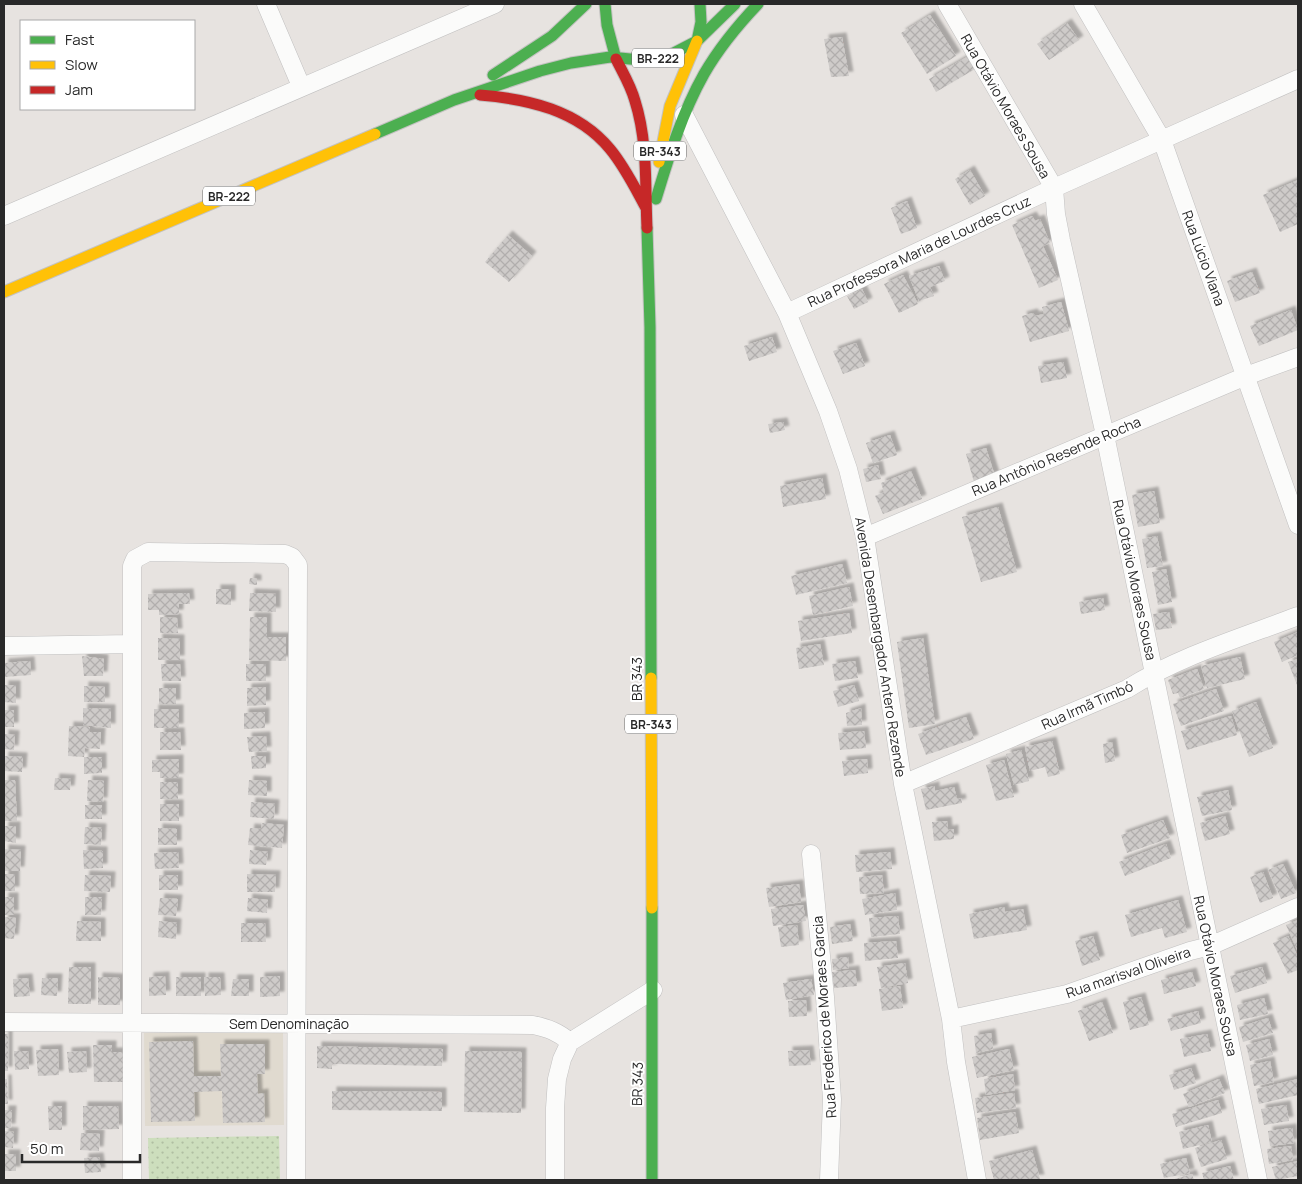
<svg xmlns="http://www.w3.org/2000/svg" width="1302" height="1184" font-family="Manrope,sans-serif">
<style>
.education{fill:#e0dacf}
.grass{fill:url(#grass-dots)}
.building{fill:url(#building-cross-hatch);filter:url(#shadow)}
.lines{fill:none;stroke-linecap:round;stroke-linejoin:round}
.street-casing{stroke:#c1c0c0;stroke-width:19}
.fast-casing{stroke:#c3c2c1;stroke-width:13}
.slow-casing{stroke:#c3c2c1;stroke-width:13}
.jam-casing{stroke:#c3c2c1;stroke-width:13}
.street{stroke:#fbfbfa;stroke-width:18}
.fast{stroke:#4caf50;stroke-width:11}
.slow{stroke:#ffc107;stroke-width:11}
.jam{stroke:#c62828;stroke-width:11}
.labels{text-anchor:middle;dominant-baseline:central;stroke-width:4;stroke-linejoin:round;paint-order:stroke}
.shield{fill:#fff;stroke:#696969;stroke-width:1}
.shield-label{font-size:12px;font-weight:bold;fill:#292929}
.street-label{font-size:14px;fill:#292929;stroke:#fff}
</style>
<defs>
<pattern id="grass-dots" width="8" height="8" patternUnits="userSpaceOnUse" patternTransform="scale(1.25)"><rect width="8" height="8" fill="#cddebd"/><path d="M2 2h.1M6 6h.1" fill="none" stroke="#b0bea2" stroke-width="1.8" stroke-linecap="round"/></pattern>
<pattern id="building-cross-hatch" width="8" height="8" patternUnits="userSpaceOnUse" patternTransform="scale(1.25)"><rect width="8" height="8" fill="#cecbc9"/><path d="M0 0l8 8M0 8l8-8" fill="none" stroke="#b1aead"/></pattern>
<filter id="shadow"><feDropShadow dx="4.5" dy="-4.5" stdDeviation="1" flood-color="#0004"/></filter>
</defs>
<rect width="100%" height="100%" fill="#e7e3e0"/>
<path class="education" d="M144 1033H283L284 1125 145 1126Z"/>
<path class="grass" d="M279 1136 280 1180H149L148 1138Z"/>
<path class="building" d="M930 15 956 56 927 74 901 33Z
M1067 23 1079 40 1049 60 1037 44Z
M842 37 849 76 831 77 824 39Z
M967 57 975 69 936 92 929 79Z
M970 170 985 196 970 205 955 179Z
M1298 180V224L1280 232 1263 195Z
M907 201 917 228 901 234 891 208Z
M1032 216 1035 221 1040 219 1050 243 1043 246 1058 280 1039 288 1012 225Z
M508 235 532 256 509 282 485 262Z
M939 266 945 281 930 287 934 296 919 301 909 276Z
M1252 272 1260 293 1235 302 1227 281Z
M903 275 918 304 899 313 884 284Z
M862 289 868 302 854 309 847 296Z
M1061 302 1069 331 1030 342 1022 316 1033 313 1035 316 1044 314 1042 307Z
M1291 310 1298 330 1259 346 1250 326Z
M772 337 777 352 749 361 744 346Z
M856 343 865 366 843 374 833 351Z
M1063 362 1067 378 1041 383 1038 366Z
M783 422 785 430 770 433 768 424Z
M890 435 897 455 873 463 866 443Z
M986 448 995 476 974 482 966 454Z
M878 465 881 479 866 482 863 469Z
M911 471 922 499 883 514 875 496 884 492 881 483Z
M822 478 826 499 783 507 780 486Z
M1154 491 1160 523 1138 527 1132 495Z
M998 507 1017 572 981 582 962 517Z
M1157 536 1163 566 1147 568 1142 539Z
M842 564 847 583 796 595 791 576Z
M1166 569 1172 602 1158 605 1152 572Z
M250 578 257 579V585L249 584Z
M849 587 853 606 813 615 809 596Z
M216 589H231V605L216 604Z
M189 593 190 604H179V614L159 615V610H148V594Z
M250 593 276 594V612L249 611Z
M1103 598 1105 610 1081 614 1079 602Z
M1169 612 1172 628 1156 630 1153 614Z
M849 613 852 633 801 641 798 621Z
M160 617 177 618 178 633H160Z
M250 617H267V637H286V661L249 660Z
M1298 632V655L1282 662 1274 642Z
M158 638 180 639V660H158Z
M923 638 935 724 909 728 897 642Z
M820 644 824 665 799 669 796 648Z
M82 656 104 659 103 676H84Z
M1240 657 1245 679 1207 688 1201 666Z
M1298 659V685H1297L1288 662Z
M30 661 31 675 4 677V663Z
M855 661 858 678 835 681 832 664Z
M161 664H180L181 681H162Z
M246 664H266V681H246Z
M1197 669 1204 689 1180 698 1178 693 1173 694 1168 680Z
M4 685H16V703L4 702Z
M854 685 859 701 838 707 833 691Z
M84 686 105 687V702H84Z
M266 687V705L247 706V688Z
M159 688H176V704H159Z
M1216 689 1224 711 1181 726 1173 704Z
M1256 702 1273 748 1249 757 1232 711Z
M83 708 111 709V728L83 725Z
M861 708 862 725 847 726 846 713Z
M154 709H179V728H154Z
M4 710H14V727H4Z
M265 712V728L244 729V713Z
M1231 716 1237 735 1187 750 1181 731Z
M966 717 974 739 926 755 918 734Z
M69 726 90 727V732H101L100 749 85 748 84 757H102V773L84 774V757L68 756Z
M864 731 866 748 840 750 838 733Z
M160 732H180L181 750H160Z
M4 734 15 735 14 750 4 749Z
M266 736 267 751 249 752 247 737Z
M1052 741 1060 774 1048 777 1045 767 1030 771 1025 747Z
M1112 742 1115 761 1105 763 1103 744Z
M1021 750 1029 781 1014 785 1006 754Z
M4 756 23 757 22 772 4 771Z
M251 756H266V768L252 769Z
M179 759V778H160V772H152V760Z
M867 759 868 773 844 776 842 761Z
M1004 760 1014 797 996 801 986 765Z
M55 778 71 779 70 790H54Z
M4 780H15L17 821H4Z
M88 780 104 781 103 802 87 801Z
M249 780 267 781V796L248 795Z
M160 782H178V799H160Z
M935 786V791L954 787 957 799 961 798 962 803 926 810 921 789Z
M1228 790 1232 810 1202 816 1197 797Z
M251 802 275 804 274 819 250 817Z
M160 804H179V821H160Z
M85 805H102V819H85Z
M1225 816 1230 834 1205 841 1200 823Z
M1163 820 1170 838 1127 853 1121 835Z
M947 821 948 830 954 829V839L934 841 932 822Z
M262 823 284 825 282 848 248 845 250 828 261 829Z
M4 826H16V843L4 841Z
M85 827 102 828 101 845 84 844Z
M158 828 177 829V845H158Z
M1166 844 1171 858 1125 876 1119 862Z
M4 849 21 850 20 871H4Z
M83 850 103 851V868L84 869Z
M250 850 268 852 266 865 249 864Z
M178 852 179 868 155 869 154 853Z
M890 852 892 869 856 872 855 855Z
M1283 864 1296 893 1281 899 1268 870Z
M1263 872 1273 898 1260 903 1250 877Z
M4 874H15V891H4Z
M247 874 276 875 275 892H247Z
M85 875 111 876 110 892 84 891Z
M159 875H178V890H159Z
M882 875 884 893 860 894 859 877Z
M799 884 801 902 769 907 766 888Z
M895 893 897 910 865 915 862 899Z
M4 897H14V915H4Z
M85 897H102L101 915H85Z
M160 898 178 899 176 916 158 915Z
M248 898 268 900 267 913 247 911Z
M1178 900 1187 932 1165 938 1162 928 1131 937 1125 915Z
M803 905 806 921 773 926 771 909Z
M1004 907 1005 912 1023 909 1027 930 974 939 969 914Z
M898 916 900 934 871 937 869 918Z
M4 917 16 918 14 939 4 938Z
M1298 920V952L1286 925Z
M77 921 101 922V941H76Z
M159 921 177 923 176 939 158 937Z
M241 923H265L266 942H241Z
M850 924 853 941 832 944 830 927Z
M797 925 799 945 781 947 778 927Z
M1093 936 1100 960 1082 966 1075 941Z
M1288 936 1298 957V970L1288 974 1273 943Z
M896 941 898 958 865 961 864 943Z
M848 957 849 968 833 970 832 959Z
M905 963 908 983 881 988 877 967Z
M69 967H91V1004H68Z
M1262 967 1267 983 1235 993 1230 976Z
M855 970 857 986 834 988 832 972Z
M1192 972 1196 986 1164 994 1161 980Z
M165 976 166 995 149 996V977Z
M280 976V996L260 997V977Z
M98 977 120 978V1005H98Z
M176 977H201V996H176Z
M204 977H220L221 995 205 996Z
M28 978 30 996 14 997 13 979Z
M42 978H58L57 996 41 995Z
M233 979H249V996H231Z
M811 979 814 995 786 1000 783 983Z
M900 986 903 1008 882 1011 879 989Z
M1141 997 1149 1025 1130 1030 1123 1002Z
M1264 998 1268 1014 1240 1020 1237 1005Z
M806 1000 807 1016 789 1017 788 1001Z
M1102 1002 1113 1033 1089 1041 1078 1011Z
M1198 1011 1201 1023 1171 1031 1167 1019Z
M1268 1018 1273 1033 1243 1042 1239 1027Z
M991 1033 993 1049 976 1053 974 1036Z
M4 1034H8V1071H4Z
M1207 1034 1211 1051 1184 1057 1180 1039Z
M1269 1039 1273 1055 1250 1061 1246 1045Z
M193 1041 194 1076H221L220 1044H265V1074H257L258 1094 264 1093 265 1122 223 1123 222 1091 194 1092 195 1121 151 1122 149 1042Z
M93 1045H112V1052H123V1082H94Z
M317 1046 443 1049 442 1066 332 1064V1069L317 1068Z
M58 1049 59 1075 38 1076 36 1050Z
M1009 1049 1014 1070 977 1078 972 1057Z
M809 1050 811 1065 789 1066 788 1051Z
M14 1051H28L29 1069 15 1070Z
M86 1051 87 1072 69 1073 67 1052Z
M465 1051 522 1052 521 1113 464 1112Z
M1270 1061 1274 1082 1254 1086 1250 1065Z
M1191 1068 1196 1083 1174 1090 1169 1075Z
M1013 1074 1015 1090 986 1095 984 1079Z
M4 1079H7L8 1104H4Z
M1219 1079 1225 1093 1189 1107 1183 1094Z
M1298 1079V1095L1259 1104 1256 1089Z
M332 1091 442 1092V1111L332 1110Z
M1014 1093 1016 1108 977 1113 975 1098Z
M1218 1100 1222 1113 1176 1127 1172 1114Z
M1286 1105 1289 1121 1264 1125 1261 1109Z
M48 1106H62V1130H49Z
M83 1106H118L119 1129 83 1130Z
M4 1110H12L11 1128H4Z
M1015 1112 1019 1133 980 1140 977 1118Z
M1208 1125 1212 1142 1183 1149 1179 1132Z
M1292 1128 1294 1143 1270 1146 1268 1131Z
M4 1131 14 1132 13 1148 4 1147Z
M81 1133 100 1134 99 1151 80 1150Z
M1221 1140 1227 1159 1201 1167 1195 1148Z
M1291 1146 1293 1160 1269 1164 1267 1149Z
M1032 1150 1040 1179 994 1180 989 1161Z
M4 1154H16V1171H4Z
M99 1157 101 1172 85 1173 84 1158Z
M1186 1158 1190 1173 1164 1178 1160 1164Z
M1298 1161V1176L1276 1180 1272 1167Z
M1230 1166 1234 1180H1204L1202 1173Z
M1192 1174 1194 1180H1171Z"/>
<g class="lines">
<defs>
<path id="street" d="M266 4 301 86
M947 4 1054 188 1056 214 1061 240 1105 435 1258 1180
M1083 4 1162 140 1298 525
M684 115 787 313 828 411 848 469 865 537 903 784 951 1019 956 1062 977 1180
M4 216 495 4
M787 313 1054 188 1298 79
M865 537 1246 376 1298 357
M4 646 132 644
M903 784 1127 689C1180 656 1240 638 1298 616
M811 854 825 997 832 1099 829 1180
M951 1019 1067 994 1190 951 1210 946 1298 907
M4 1022 533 1025C548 1028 558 1032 570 1042
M132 1180V566L135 559 148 552 285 554 292 557 298 565 296 1180
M555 1180V1108L557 1079 562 1059 570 1042 653 990"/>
<path id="fast" d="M605 4 607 25 616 59
M697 41 701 22 700 4
M493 75 552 36 586 4
M375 134 454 100 540 71 571 63 610 57 640 60 654 59 670 55 697 41 735 4
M656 199C669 156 682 113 704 74 719 48 738 25 758 4
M647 228 650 327 651 678
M652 1180V908"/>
<path id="slow" d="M659 162 670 106 697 41
M4 292 375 134
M651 678 652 908"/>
<path id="jam" d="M616 59C623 73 631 86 635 101 648 142 645 186 647 228
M480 95C528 99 578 110 610 149 625 167 635 188 646 208"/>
</defs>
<use href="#street" class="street-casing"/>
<use href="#fast" class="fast-casing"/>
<use href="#slow" class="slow-casing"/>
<use href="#jam" class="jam-casing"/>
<use href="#street" class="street"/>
<use href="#fast" class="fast"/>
<use href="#slow" class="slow"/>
<use href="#jam" class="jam"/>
</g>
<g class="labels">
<g class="shield">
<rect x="632" y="48.5" width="52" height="19" rx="4"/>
<rect x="634" y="141.5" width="52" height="19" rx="4"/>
<rect x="203" y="186.5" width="52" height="19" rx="4"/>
<rect x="625" y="714.5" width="52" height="19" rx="4"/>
</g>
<g class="shield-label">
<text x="658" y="58">BR-222</text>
<text x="660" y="151">BR-343</text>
<text x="229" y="196">BR-222</text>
<text x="651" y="724">BR-343</text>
</g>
<g class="street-label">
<text transform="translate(1006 106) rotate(60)">Rua Otávio Moraes Sousa</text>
<text transform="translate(919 251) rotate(-25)">Rua Professora Maria de Lourdes Cruz</text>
<text transform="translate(1204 258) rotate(70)">Rua Lúcio Viana</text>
<text transform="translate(1056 456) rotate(-23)">Rua Antônio Resende Rocha</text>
<text transform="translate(1135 580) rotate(78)">Rua Otávio Moraes Sousa</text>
<text transform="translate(881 647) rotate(81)">Avenida Desembargador Antero Rezende</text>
<text transform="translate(636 679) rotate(-90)">BR 343</text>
<text transform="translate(1087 705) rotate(-24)">Rua Irmã Timbó</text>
<text transform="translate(1128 972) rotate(-19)">Rua marisval Oliveira</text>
<text transform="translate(1216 976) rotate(78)">Rua Otávio Moraes Sousa</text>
<text transform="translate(824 1017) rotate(-94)">Rua Frederico de Moraes Garcia</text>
<text x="289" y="1023">Sem Denominação</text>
<text transform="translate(637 1084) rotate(-89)">BR 343</text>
</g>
</g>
<rect width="1302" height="1184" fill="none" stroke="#292929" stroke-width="10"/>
<rect x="20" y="20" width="175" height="90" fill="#ffffff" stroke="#a9a9a9"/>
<rect x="30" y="36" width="25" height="8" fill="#4caf50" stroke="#a9a9a9"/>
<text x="65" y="45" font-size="15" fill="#292929">Fast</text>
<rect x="30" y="61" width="25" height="8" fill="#ffc107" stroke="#a9a9a9"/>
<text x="65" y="70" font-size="15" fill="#292929">Slow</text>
<rect x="30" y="86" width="25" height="8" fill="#c62828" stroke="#a9a9a9"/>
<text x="65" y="95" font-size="15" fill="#292929">Jam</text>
<path d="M22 1154v8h118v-8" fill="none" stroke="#292929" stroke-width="2.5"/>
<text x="30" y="1154" font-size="15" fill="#292929" stroke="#ffffff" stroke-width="4" paint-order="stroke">50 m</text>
</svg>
